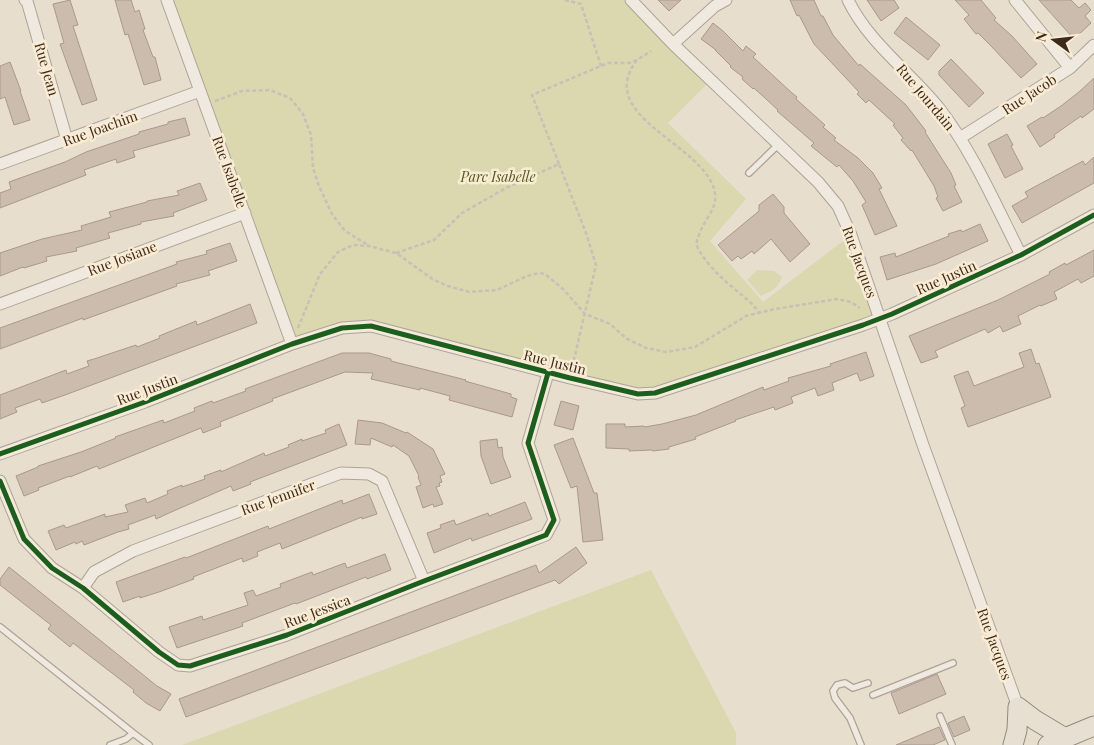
<svg xmlns="http://www.w3.org/2000/svg" width="1094" height="745" font-family="'Playfair Display',serif">
<style>
.green{fill:#dbd7af}
.building{fill:#ccbcae;stroke:#a9998c}
.lines{fill:none;stroke-linecap:round;stroke-linejoin:round}
.service-casing{stroke:#ada396;stroke-width:8}
.minor-casing{stroke:#ada396;stroke-width:13}
.primary-casing{stroke:#93897e;stroke-width:21}
.path{stroke:#c8c0b6;stroke-width:2.5;stroke-dasharray:4 2.5;stroke-linecap:butt}
.service{stroke:#efe9e0;stroke-width:5.5}
.minor{stroke:#efe9e0;stroke-width:11}
.primary{stroke:#e7dfd1;stroke-width:19}
.cycleway-casing{stroke:#f9ecd3;stroke-width:8}
.cycleway{stroke:#1b5e20;stroke-width:5}
.labels{text-anchor:middle;dominant-baseline:central;stroke-width:5;stroke-linejoin:round;paint-order:stroke}
.street-label{font-size:14px;fill:#3e2a1d;stroke:#f9ecd3}
.park-label{font-size:14px;font-style:italic;fill:#525c21;stroke:#f9ecd3}
</style>
<rect width="100%" height="100%" fill="#e8dece"/>
<path class="green" d="M167 0H631L711 80 668 123 746 199 710 241 763 302 851 235 883 317 669 384 646 389 570 378 371 326 292 344Z
M757 270 774 271 782 277C778 288 772 291 761 296L747 280Z
M651 570 736 733V745H182Z"/>
<path class="building" d="M70 0 78 25 73 26 97 100 82 105 60 44 64 43 53 4Z
M115 0H131L135 12 139 10 145 29 143 30 153 57H155L161 80 144 85 128 34 125 35Z
M658 0H681L669 11Z
M790 0H814L821 16H823L833 35 859 66 860 64 906 105 926 131 925 132 951 173 956 185 954 186 962 202 943 211 936 198 938 197 934 186 912 150 911 151 901 140 903 138 893 125 895 124 869 100 866 103 857 94 859 92 814 44 799 15 797 16Z
M867 0H894L899 8 881 21Z
M955 0H981L996 18 994 20 1012 36 1037 64 1021 78 991 46 978 33 976 34 964 19 969 15Z
M1039 0H1071L1079 8 1085 3 1091 10 1085 16 1091 23 1074 39Z
M906 17 940 45 928 60 894 33Z
M713 23 723 31 743 51 746 46 756 54 753 57 792 93 797 97 796 99 825 125 823 127 836 138 834 140 858 158 873 173 882 188 879 189 897 226 875 235 862 205 866 202 853 181 839 165 837 167 811 146 814 143 777 111 778 110 754 88 753 89 742 79 743 77 730 67 731 66 715 50H716L701 39Z
M951 59 984 93 969 107 939 75V71Z
M10 62 21 91H20L30 120 14 125 5 97 0 99V66Z
M1094 78V109L1082 118 1081 116 1054 135 1055 137 1040 147 1027 126 1042 117 1043 118 1061 106 1079 92Z
M185 118 190 135 133 151 135 157 117 163 116 159 84 170 86 175 0 208V193L11 189 9 182 65 162 86 152 139 134V132L168 124V122Z
M1007 134 1013 145 1011 146 1023 169 1005 178 988 144Z
M1094 157V183L1022 223 1012 206 1028 197 1025 192 1083 161 1085 165Z
M200 183 207 200 173 213 174 216 141 222V224L108 233 110 238 76 248 77 251 46 257 47 261 24 268 23 267 0 276V253L42 239 82 230 81 226 111 217 109 212 147 202V201L179 195 177 191Z
M773 194 784 207V213L810 244 790 262 771 239 754 254 752 251 741 259 738 256 732 261 718 245 759 211V205Z
M980 224 988 241 936 264 887 280 880 257 895 253 896 257 949 236 948 234 961 230 962 232Z
M230 243 237 261 208 271 210 275 176 284 177 286 83 320V318L0 349V328L177 264 176 262 207 254 206 251Z
M1094 250V276L1081 283 1078 279 1054 292 1057 299 1041 306 1040 305 1018 316 1021 324 1003 332 1000 326 988 333 985 329 935 351 938 357 921 363 909 336 998 300 1050 274 1049 272 1065 263 1066 265Z
M250 304 257 323 65 395 42 403 40 399 15 408 17 412 0 419V395L66 370 67 374 89 366 87 361 94 359 136 345 137 347 160 338 159 336 196 321 197 325Z
M1031 349 1036 364 1039 363 1051 397 968 427 961 408 965 406 954 376 968 371 974 386 1024 367 1019 353Z
M866 352 874 376 860 381 857 373 832 383 834 390 818 396 815 388 791 397 793 403 775 410 774 407 735 420 736 421 695 437 696 439 669 447V449L653 451 652 450 629 451V449L606 448V424H625V427L644 426 645 427 662 424 696 415 763 387 764 390 789 381 788 378 831 366 830 364Z
M342 353H369L391 359V361L466 380 465 381 511 394V397L517 399 512 417 449 400 450 396 420 388V390L371 379 373 373 345 372 272 399 273 401 220 422 221 426 203 433 201 428 99 469 97 466 70 477V476L38 488 39 490 24 496 16 476 38 467V466L81 452 116 438 115 437 163 420 164 423 195 411 194 408 212 401 213 403 246 391 245 389Z
M561 401 579 406 573 430 554 425Z
M358 420 382 423 406 433 407 432 433 449 445 474 440 476 442 482 439 483 440 486 436 487 443 504 434 507 433 504 423 508 416 487 421 485 418 477 419 476 409 456 393 445 392 447 371 438 370 445 355 444Z
M339 424 347 445 250 482 251 484 233 491 231 486 169 513 156 519 155 515 128 525 129 529 118 532 84 545 82 541 76 544 75 542 56 550 48 531 64 525 66 528 105 514V517L128 512 125 505 145 498 147 503 168 494 167 491 182 485V487L205 479 204 476 221 470V472L264 453 265 456 289 447 288 445 302 439V441L326 433 325 430Z
M573 438 594 493H597L603 540 583 542 577 486 571 488 554 445Z
M497 439 498 448 502 447 503 457 511 477 491 484 481 456 480 441Z
M369 494 377 514 362 519V517L282 549 280 543 257 552 258 556 243 562 242 558 193 577 194 579 159 592 140 598V596L123 602 116 582 185 557 186 558 268 526 269 529 342 500 343 504Z
M525 502 532 519 472 541 471 538 434 553 427 533 441 528 440 525 454 520 456 525 488 513 489 516Z
M576 547 587 563 559 584 555 580 186 717 179 699 536 565 539 573Z
M385 554 391 570 367 579 366 577 296 604 295 603 242 623 243 626 177 648 169 627 202 616 203 620 248 605 244 593 253 590 256 596 281 587 280 584 312 572 313 575 345 563 347 568Z
M9 567 157 686 171 694 160 711 146 703 133 692 134 690 73 643 70 647 48 629 51 625 0 585V579Z
M937 674 946 694 899 714 891 693Z
M964 716 970 730 954 737 948 723Z
M939 727 945 740 933 745H896Z"/>
<g class="lines">
<defs>
<path id="service" d="M749 173 779 144
M0 627 133 733 126 739 110 745
M873 695 953 663
M940 716 952 745
M133 733 149 745
M861 745 850 718 835 698 833 691 837 685 845 683 853 688 868 683"/>
<path id="minor" d="M25 0 27 1 67 140
M167 0 292 344
M631 0 673 44 818 182 838 206 851 235 923 445 1018 707
M848 0C868 42 910 72 939 108 973 152 996 206 1021 255
M1015 0 1070 68
M673 44 715 6 726 0
M960 138 1070 68 1094 45
M0 164 200 91
M0 304 245 213
M0 454 145 402 292 344 342 328 371 326 570 378 638 394 655 393 863 325 892 314 1021 255 1094 215
M0 481 24 539 52 568 83 588 159 652 178 665 190 666 287 635 424 581 546 535 554 520 528 443 548 373
M83 588 94 572 133 551 341 473 369 474 382 481 424 581"/>
<path id="primary" d="M1018 707 1035 720 1065 738
M1013 745 1017 730 1018 707
M1048 745 1094 726"/>
</defs>
<use href="#service" class="service-casing"/>
<use href="#minor" class="minor-casing"/>
<use href="#primary" class="primary-casing"/>
<path class="path" d="M565 0 581 4 601 66
M637 60C592 118 709 145 715 194 717 206 708 216 703 226 700 231 698 238 696 244 704 262 721 278 737 291 746 299 752 302 759 313
M215 101 242 91 270 90 290 98 303 114 311 135 313 168 319 186 332 214 345 231 368 245
M559 164 532 95 608 63H629L637 60 651 51
M396 253 434 240 462 213 506 188 559 164 586 233 596 265 572 368
M298 328 320 274 338 252 353 245 369 246 396 253 434 280 448 286 469 292 497 290 527 276 539 273 545 274 563 289 585 314 610 324 627 339 646 348 666 352 695 347 746 316 775 309 837 299 851 302 860 308"/>
<use href="#service" class="service"/>
<use href="#minor" class="minor"/>
<use href="#primary" class="primary"/>
<defs>
<path id="cycleway" d="M0 454 145 402 292 344 342 328 371 326 570 378 638 394 655 393 863 325 892 314 1021 255 1094 215
M0 481 24 539 52 568 83 588 159 652 178 665 190 666 287 635 424 581 546 535 554 520 528 443 548 373"/>
</defs>
<use href="#cycleway" class="cycleway-casing"/>
<use href="#cycleway" class="cycleway"/>
</g>
<g class="labels">
<g class="street-label">
<text transform="translate(47 69) rotate(74)">Rue Jean</text>
<text transform="translate(1029 94) rotate(-33)">Rue Jacob</text>
<text transform="translate(926 97) rotate(50)">Rue Jourdain</text>
<text transform="translate(100 128) rotate(-20)">Rue Joachim</text>
<text transform="translate(230 172) rotate(70)">Rue Isabelle</text>
<text transform="translate(122 258) rotate(-21)">Rue Josiane</text>
<text transform="translate(860 262) rotate(70)">Rue Jacques</text>
<text transform="translate(946 277) rotate(-24)">Rue Justin</text>
<text transform="translate(555 362) rotate(14)">Rue Justin</text>
<text transform="translate(147 389) rotate(-21)">Rue Justin</text>
<text transform="translate(278 497) rotate(-20)">Rue Jennifer</text>
<text transform="translate(317 611) rotate(-21)">Rue Jessica</text>
<text transform="translate(995 644) rotate(70)">Rue Jacques</text>
</g>
<g class="park-label">
<text x="498" y="176">Parc Isabelle</text>
</g>
</g>
<g transform="translate(1054 40) rotate(285)" stroke="#f9ecd3" stroke-width="4" paint-order="stroke">
<path d="M0-4L9 19L0 12L-9 19Z" fill="#3e2a1d"/>
<text y="-8" font-size="14" font-weight="bold" text-anchor="middle" fill="#3e2a1d">N</text>
</g>
</svg>
